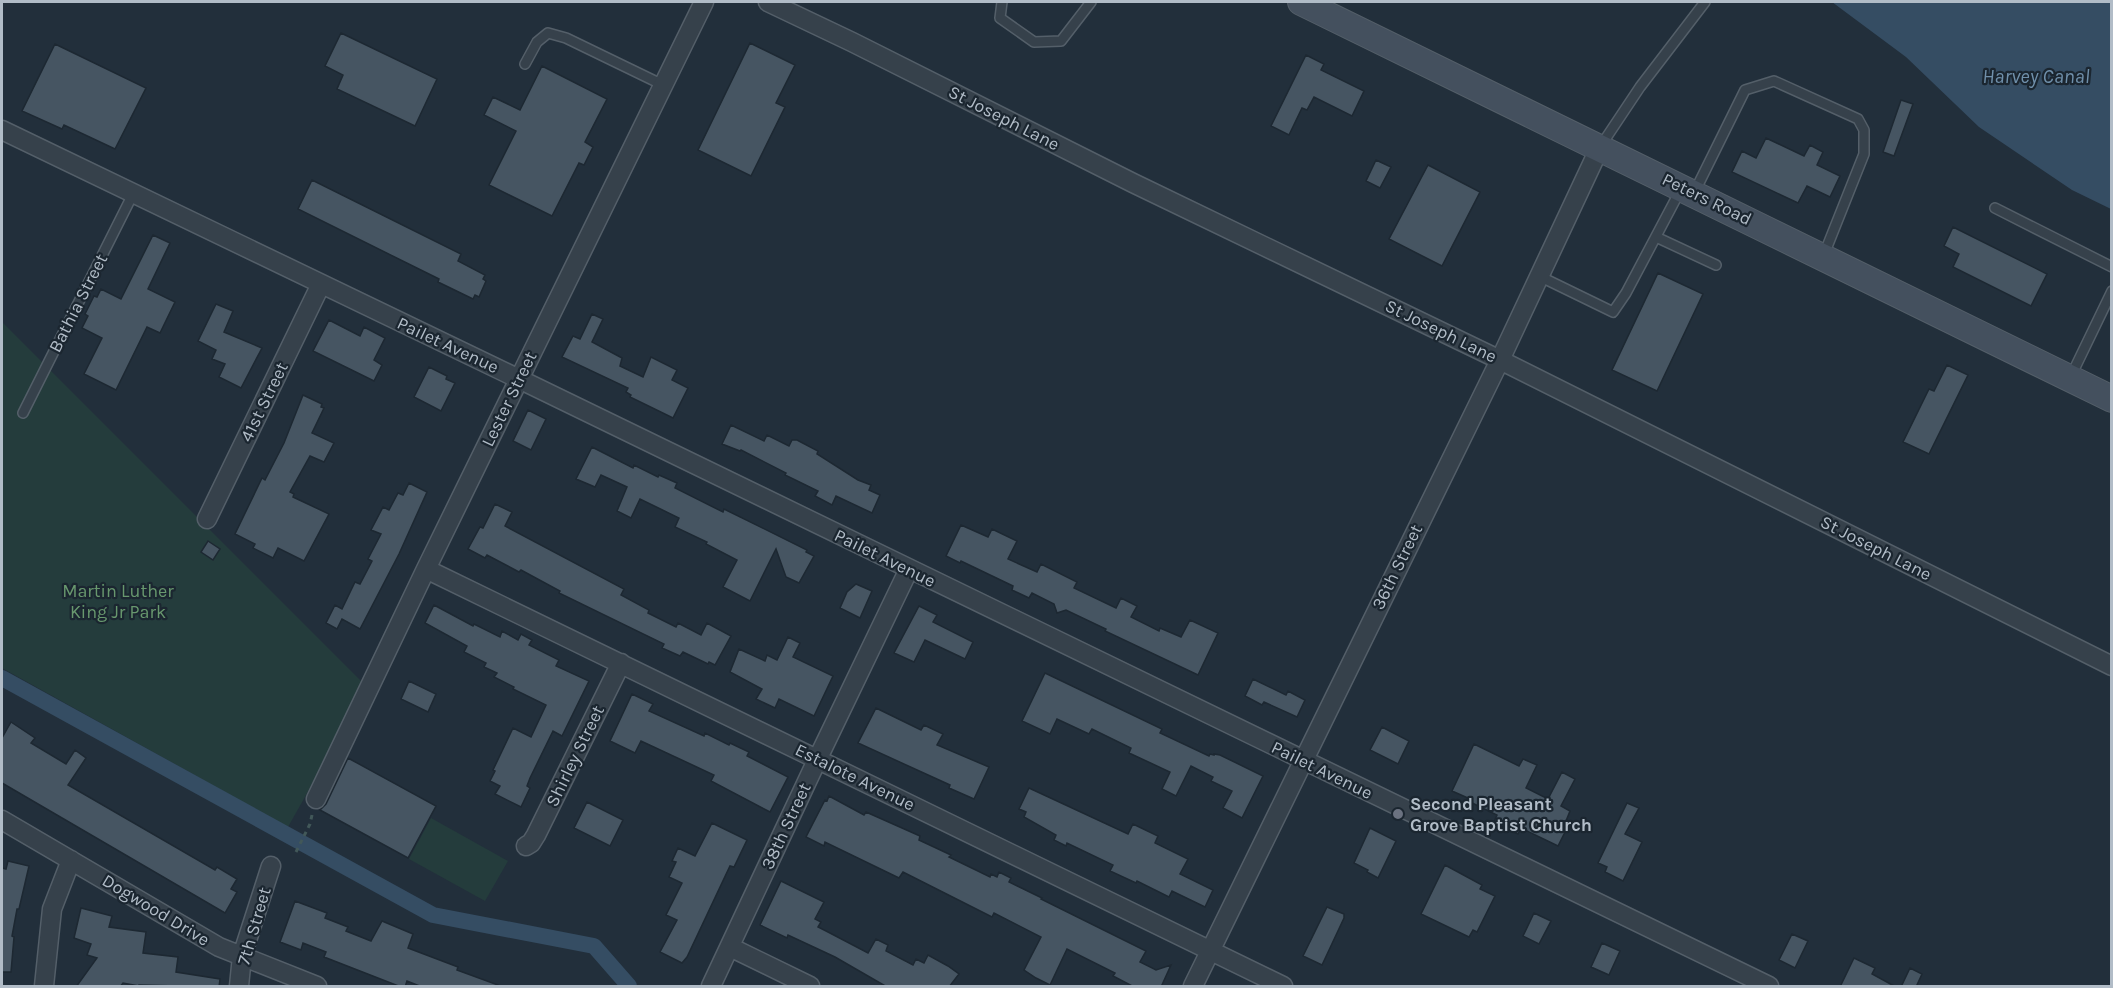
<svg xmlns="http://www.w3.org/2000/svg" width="2113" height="988" font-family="Karla,sans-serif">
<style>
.green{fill:#243c3c}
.water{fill:#354d63}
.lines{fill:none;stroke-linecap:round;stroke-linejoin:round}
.canal{stroke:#354d63;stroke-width:16}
.building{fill:#465562;stroke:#1d2832;stroke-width:1.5}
.service-casing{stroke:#545f69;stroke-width:12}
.minor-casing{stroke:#545f69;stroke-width:21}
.secondary-casing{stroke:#545f69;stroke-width:28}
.path{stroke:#425859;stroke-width:3;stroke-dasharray:4.5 4.5;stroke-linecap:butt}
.service{stroke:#36414b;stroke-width:9}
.minor{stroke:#36414b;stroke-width:18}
.secondary{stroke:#44505e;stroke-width:26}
.worship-dot{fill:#6b7280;stroke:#1b2630;stroke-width:2}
.labels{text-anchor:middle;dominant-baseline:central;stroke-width:4.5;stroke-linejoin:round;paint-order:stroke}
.street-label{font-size:18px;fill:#b1bcc7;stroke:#1b2630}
.park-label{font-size:18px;fill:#68986e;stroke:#1b2630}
.poi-label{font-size:18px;font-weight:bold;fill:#b1bcc7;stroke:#1b2630;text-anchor:start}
.water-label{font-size:20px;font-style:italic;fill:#7090ab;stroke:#1b2630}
</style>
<rect width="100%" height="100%" fill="#222f3b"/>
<path class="green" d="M2 322 367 687 288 827 2 668Z
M431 818 508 861 485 901 409 859Z"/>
<path class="water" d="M1832 2H2111V209L2072 190 1979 127 1906 57Z"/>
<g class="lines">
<path class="canal" d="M2 678 433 915 594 946 629 986"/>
</g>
<path class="building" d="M341 33 437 79 415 126 337 89 343 75 325 66Z
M750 43 795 65 776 103 785 107 751 176 698 150Z
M55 44 146 88 115 149 64 125 62 129 22 111Z
M1306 55 1324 64 1321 70 1364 91 1352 116 1314 97 1307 110 1302 108 1289 135 1271 126Z
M542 66 607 99 585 142 593 147 584 165 579 163 552 216 489 185 516 131 484 115 493 97 520 110Z
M1901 100 1913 104 1894 156 1883 152Z
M1766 138 1804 156 1810 145 1823 152 1817 165 1840 176 1830 197 1807 186 1798 203 1732 172 1742 151 1756 158Z
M1376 160 1391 167 1380 188 1366 181Z
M1428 165 1480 192 1442 266 1389 239Z
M312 180 461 254 458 261 485 275 483 279 486 281 479 297 475 295 473 299 438 282 439 279 298 209Z
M1953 227 2047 274 2031 306 1953 267 1959 254 1944 246Z
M153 235 170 243 148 289 175 302 160 333 147 327 116 390 84 374 102 338 82 328 88 316 85 314 94 296 97 297 101 289 121 299Z
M1658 273 1703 294 1657 391 1612 370Z
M216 304 233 311 224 332 262 348 241 388 219 377 225 364 212 359 216 350 198 341Z
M592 314 603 319 592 342 622 358 620 366 643 377 651 357 677 370 672 380 688 388 673 418 630 397 631 395 626 392 628 388 562 357 573 336 580 339Z
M329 320 360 336 364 327 385 338 374 360 382 365 374 381 313 351Z
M1947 365 1968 375 1929 454 1903 442 1929 389 1934 391Z
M429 367 447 376 446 379 455 383 441 411 414 397Z
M303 395 322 404 321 407 324 408 312 433 334 443 324 462 310 456 290 492 294 494 293 497 329 514 304 561 278 548 273 558 253 548 255 544 235 534 262 478 265 480 284 443Z
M528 410 546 419 531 450 513 441Z
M731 425 764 441 767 435 789 446 792 440H797L818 451 817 454 858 480 871 485 869 490 880 495 872 513 836 496 832 505 815 496 818 491 785 475 786 473 741 450 740 451 722 444Z
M592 447 633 468 634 465 658 477 659 475 677 483 675 488 723 512 724 509 807 550 806 552 814 556 799 583 786 577 776 549 750 601 723 587 737 560 706 544 707 542 675 527 679 518 640 499 631 518 617 511 627 487 601 475 595 487 576 479Z
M409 483 427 492 399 554 360 629 342 619 337 629 326 623 335 605 342 609 355 582 360 584 372 561 368 559 381 534 371 530 383 507 389 510 398 493 403 495Z
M495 504 512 512 505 526 624 589 621 595 649 610 648 613 676 627 678 623 701 635 707 623 731 636 715 665 709 662 708 664 683 652 680 656 662 648 664 644 559 593 560 591 521 570 519 572 487 555 485 558 468 549 480 527 483 528Z
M961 525 988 537 992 529 1017 541 1008 559 1037 572 1041 564 1077 582 1074 588 1116 608 1121 598 1137 606 1131 617 1159 631 1160 628 1181 637 1190 620 1218 633 1198 675 1105 631 1106 629 1066 610 1057 613 1054 604 1032 593 1029 598 1012 590 1013 586 961 561 960 563 946 556Z
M208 541 220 549 213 560 201 552Z
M856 584 872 591 860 618 840 608 847 592Z
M434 605 473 626 474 624 500 637 502 631 518 640 521 634 532 640 529 645 559 660 556 666 589 681 562 736 553 731 530 778 527 786 530 788 521 807 495 794 500 786 490 781 495 771 493 770 513 728 531 737 546 705 513 689 514 687 494 677 497 673 484 667 486 663 464 652 467 646 425 623Z
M919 606 937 615 933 622 973 642 965 659 925 640 914 662 894 653Z
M788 637 800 643 793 657 833 676 814 716 779 699 775 708 756 699 762 689 730 672 739 649 765 661 767 655 777 660Z
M1045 673 1162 729 1160 733 1209 756 1210 754 1214 755V754L1220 755 1263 776 1242 818 1223 808 1232 791 1211 781 1213 777 1191 766 1176 796 1162 789 1170 772 1129 753 1131 748 1092 729 1089 734 1057 719 1050 734 1022 721Z
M1253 679 1286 695 1288 691 1305 700 1297 717 1264 702 1262 705 1245 696Z
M409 681 436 694 428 712 401 699Z
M632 694 653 704 649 711 704 736 705 733 729 745 730 743 749 752 747 756 788 777 770 812 711 781 714 775 641 741 635 753 610 741Z
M876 708 921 730 924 725 943 734 937 745 989 767 974 799 949 788 950 785 858 743Z
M11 722 35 738 31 743 66 764 75 750 86 758 68 785 215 870 217 867 237 879 231 889 237 892 225 913 2 783V738Z
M1382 727 1409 741 1398 764 1370 750Z
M1474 744 1519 766 1523 759 1537 765 1526 788 1548 799 1562 772 1575 779 1561 806 1570 811 1564 826 1567 828 1558 846 1521 828 1518 834 1494 822 1497 815 1466 800 1468 798 1452 791Z
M348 758 436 806 408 858 320 810 326 804Z
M1029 788 1128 834 1133 824 1158 836 1155 843 1188 859 1180 874 1213 890 1205 907 1172 891 1169 897 1137 881 1136 883 1110 871 1113 865 1067 843 1066 846 1054 840 1056 835 1024 817 1026 812 1019 809Z
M829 796 864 815 866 812 920 836 919 840 951 855 949 857 990 877 991 874 997 877 999 872 1011 878 1009 882 1042 898 1041 899 1146 951 1140 962 1156 970 1171 965 1161 987H1134L1113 976 1115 973 1067 949 1050 985 1036 978 1024 970 1041 937 994 913 992 917 903 872 899 878 825 842 824 846 806 837 825 800 827 801Z
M587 802 623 820 610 846 574 828Z
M1627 803 1639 808 1625 834 1642 842 1623 881 1605 872 1607 867 1598 863Z
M712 823 747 840 734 867 730 866 687 957 682 963 660 952 677 920 666 915 682 883 669 877 676 862 672 861 678 848 695 856Z
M1370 828 1396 841 1378 878 1367 872 1368 870 1354 863Z
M8 861 29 866 19 909H17L12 936 14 937 11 972H2V868L6 869Z
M1445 865 1482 885 1480 889 1495 896 1477 932 1473 930 1469 937 1421 914Z
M781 881 824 902 815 919 821 922 818 927 828 932 868 953 876 939 888 945 886 951 913 965 916 959 924 963 928 955 948 966 959 974 949 987H887L835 957 788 935 787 938 760 925Z
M295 901 327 913 325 918 348 927 346 931 371 941 382 921 413 934 408 948 458 967 457 970 498 985V987H422L407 981 405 987H401L324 957 326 952 303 943 301 950 280 942Z
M1327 907 1344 914V918L1322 965 1303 956Z
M81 908 112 916 109 927 146 932 143 953 178 957 176 972 220 979 219 987 139 985V986L123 983 120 987H76L97 958 87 955 91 944 74 938Z
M1534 913 1551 921 1539 944 1523 936Z
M1792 934 1808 941 1795 968 1779 960Z
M1602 943 1620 951 1609 975 1591 967Z
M1854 958 1875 968 1872 974 1896 987H1840Z
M1910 968 1922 974 1916 987H1901Z"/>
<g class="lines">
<defs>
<path id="service" d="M1002 2 1000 18 1034 42 1061 41 1091 2
M525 64 537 42 548 33 566 38 663 85
M1600 147 1640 87 1705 2
M1694 193 1745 90 1774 81 1858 119 1864 130V154L1823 257
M1995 208 2112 267
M1656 237 1716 265
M1539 276 1613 312 1626 293 1681 189
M2071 376 2112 291
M23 413 133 194"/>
<path id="minor" d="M768 2 852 42 1133 183 1500 360 2112 666
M2 130 519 379 1769 986
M207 519 321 284
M426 569 1283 986
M316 799 426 569 704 2
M2 820 219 947 317 986
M526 846 531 843 536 835 621 663
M730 947 810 986
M44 986 52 909 71 860
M239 986 242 956 271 866
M711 986 818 758 909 569
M1193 986 1500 360 1600 147"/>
<path id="secondary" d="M1301 2 2112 399"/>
</defs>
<use href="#service" class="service-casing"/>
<use href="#minor" class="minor-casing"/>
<use href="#secondary" class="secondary-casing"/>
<path class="path" d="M296 852 310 824 312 815"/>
<use href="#service" class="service"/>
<use href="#minor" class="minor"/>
<use href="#secondary" class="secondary"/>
</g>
<circle class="worship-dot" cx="1398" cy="814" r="6"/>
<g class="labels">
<g class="street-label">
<text transform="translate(1004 118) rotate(27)">St Joseph Lane</text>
<text transform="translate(1707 199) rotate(26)">Peters Road</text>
<text transform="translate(78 303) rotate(-63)">Bathia Street</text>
<text transform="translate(1441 331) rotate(26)">St Joseph Lane</text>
<text transform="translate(448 345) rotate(25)">Pailet Avenue</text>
<text transform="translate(509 399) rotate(-64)">Lester Street</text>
<text transform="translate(264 402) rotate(-64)">41st Street</text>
<text transform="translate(1876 548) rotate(27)">St Joseph Lane</text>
<text transform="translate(885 558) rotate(26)">Pailet Avenue</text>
<text transform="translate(1397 567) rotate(-64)">36th Street</text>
<text transform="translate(575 756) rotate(-64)">Shirley Street</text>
<text transform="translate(1322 770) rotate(26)">Pailet Avenue</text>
<text transform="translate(855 777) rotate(26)">Estalote Avenue</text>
<text transform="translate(786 826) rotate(-65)">38th Street</text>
<text transform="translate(156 910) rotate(31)">Dogwood Drive</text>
<text transform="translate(254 926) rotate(-74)">7th Street</text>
</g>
<g class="park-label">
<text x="118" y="591">Martin Luther<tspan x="118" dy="21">King Jr Park</tspan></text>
</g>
<g class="poi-label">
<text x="1410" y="804">Second Pleasant<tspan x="1410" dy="21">Grove Baptist Church</tspan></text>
</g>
<g class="water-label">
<text x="2036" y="76">Harvey Canal</text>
</g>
</g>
<rect width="2113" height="988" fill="none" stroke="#b1bcc7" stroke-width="6"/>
</svg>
